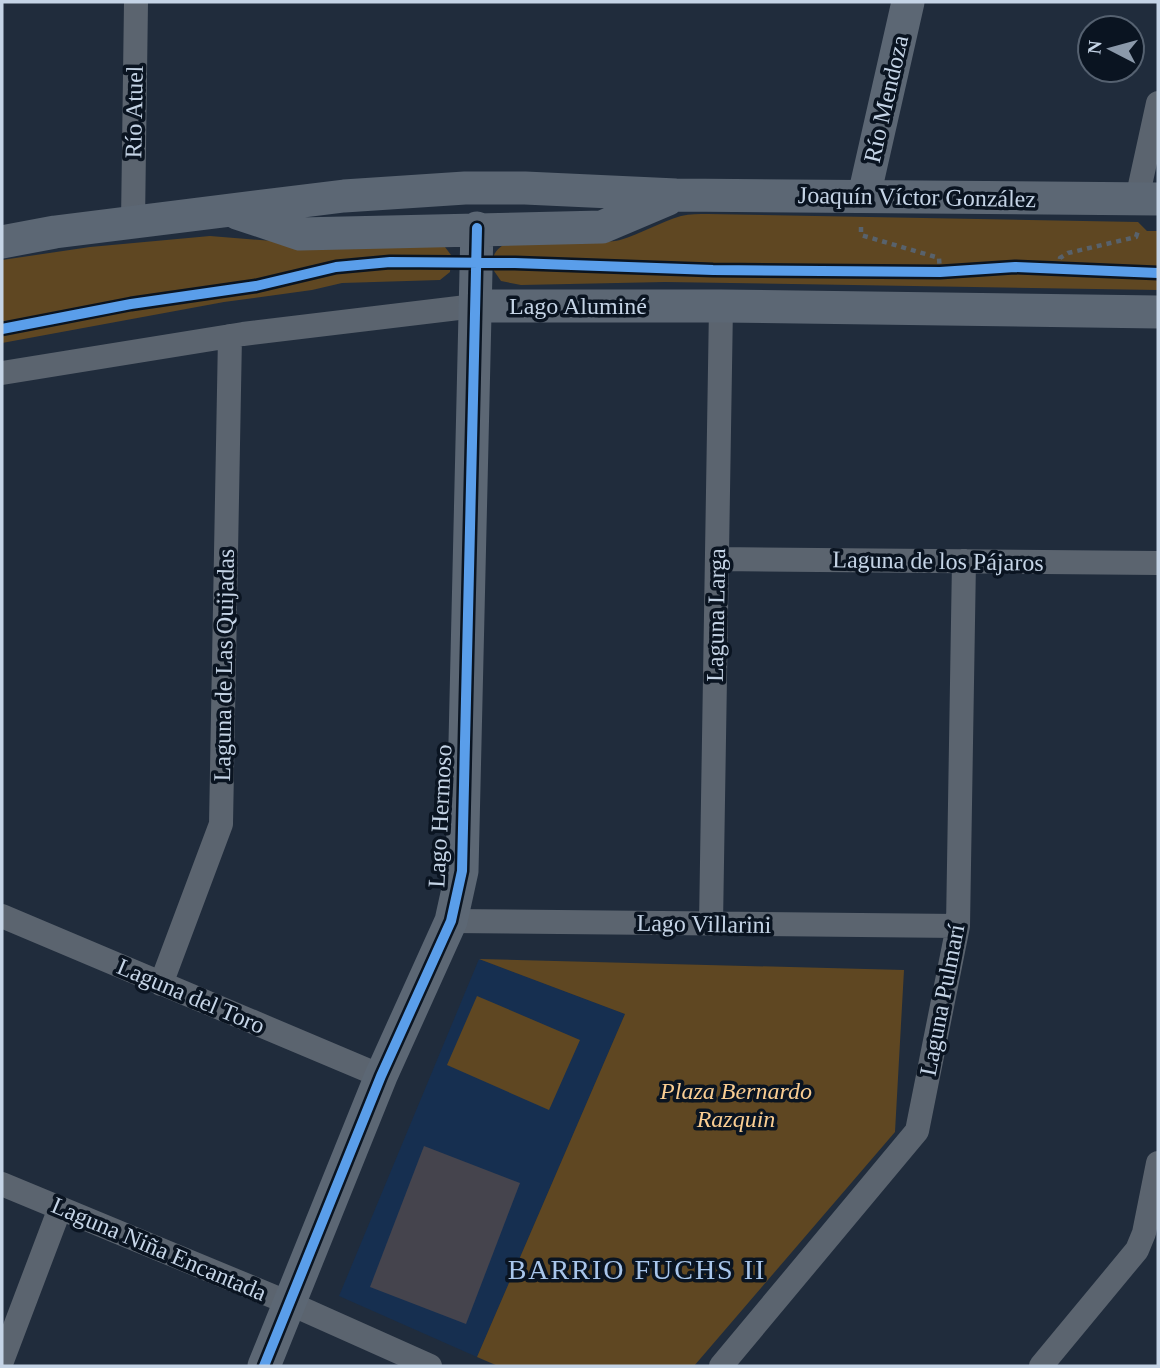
<svg xmlns="http://www.w3.org/2000/svg" width="1160" height="1368" font-family="'Times New Roman',serif">
<style>
.built{fill:#162f50}
.green{fill:#5f4722}
.building{fill:#45444d}
.lines{fill:none;stroke-linecap:round;stroke-linejoin:round}
.path{stroke:#58626c;stroke-width:4.5;stroke-dasharray:5 5;stroke-linecap:butt}
.street{stroke:#5b646f;stroke-width:24}
.secondary{stroke:#5c6774;stroke-width:33}
.cycleway-casing{stroke:#0a1421;stroke-width:15}
.cycleway{stroke:#5a9eea;stroke-width:10}
.labels{text-anchor:middle;dominant-baseline:central;stroke-width:7;stroke-linejoin:round;paint-order:stroke}
.street-label{font-size:24px;fill:#c5d4e6;stroke:#0a1421}
.park-label{font-size:24px;font-style:italic;fill:#f9cd92;stroke:#0a1421}
.quarter-label{font-size:28px;letter-spacing:2px;fill:#a9c6eb;stroke:#0a1421}
</style>
<rect width="100%" height="100%" fill="#202c3c"/>
<path class="built" d="M479 959 625 1014 477 1357 339 1296Z"/>
<path class="green" d="M708 214 1138 222 1147 231H1158V290L665 282 521 285 501 281 492 268C489 217 591 249 620 240 641 234 660 222 681 216 690 214 699 214 708 214Z
M210 236 286 242 445 247 451 255 450 272 440 280 342 283 312 290 224 302 2 343V260L90 247Z
M479 959 904 970 895 1132 694 1366H498L477 1357 625 1014Z
M477 996 580 1040 549 1110 447 1065Z"/>
<path class="building" d="M424 1146 520 1183 466 1324 370 1287Z"/>
<g class="lines">
<path class="path" d="M861 227V235L939 258 940 272
M1059 269 1060 258 1068 253 1136 237 1139 228"/>
<path class="street" d="M1137 199 1158 103
M133 222 136 2
M2 373 243 334 475 306
M717 559 1158 563
M2 916 381 1076
M451 921 958 926
M711 924 721 306
M161 984 221 824 230 336
M2 1184 289 1303 430 1366
M2 1361 60 1208
M721 1366 917 1131 958 926 964 561
M1041 1366 1137 1250 1144 1233 1158 1163"/>
<path class="secondary" d="M864 196 908 2
M237 213 300 234 602 227 668 199
M2 242 55 232 344 196 465 188H525L676 195 1158 199
M475 306H721L1158 312
M264 1366 381 1076 451 921 462 871 477 228"/>
<defs>
<path id="cycleway" d="M2 329 131 304 256 286 336 267 390 262 515 263 713 270 940 272 1015 267 1158 273
M264 1366 381 1076 451 921 462 871 477 228"/>
</defs>
<use href="#cycleway" class="cycleway-casing"/>
<use href="#cycleway" class="cycleway"/>
</g>
<g class="labels">
<g class="street-label">
<text transform="translate(886 99) rotate(-77)">Río Mendoza</text>
<text transform="translate(134 112) rotate(-89)">Río Atuel</text>
<text transform="translate(917 197) rotate(1)">Joaquín Víctor González</text>
<text x="578" y="306">Lago Aluminé</text>
<text transform="translate(938 561) rotate(1)">Laguna de los Pájaros</text>
<text transform="translate(716 615) rotate(-89)">Laguna Larga</text>
<text transform="translate(224 665) rotate(-89)">Laguna de Las Quijadas</text>
<text transform="translate(440 816) rotate(-87)">Lago Hermoso</text>
<text transform="translate(704 924) rotate(1)">Lago Villarini</text>
<text transform="translate(191 996) rotate(23)">Laguna del Toro</text>
<text transform="translate(942 1000) rotate(-79)">Laguna Pulmarí</text>
<text transform="translate(159 1249) rotate(23)">Laguna Niña Encantada</text>
</g>
<g class="park-label">
<text x="736" y="1091">Plaza Bernardo<tspan x="736" dy="28">Razquin</tspan></text>
</g>
<g class="quarter-label">
<text x="637" y="1269">BARRIO FUCHS II</text>
</g>
</g>
<rect width="1160" height="1368" fill="none" stroke="#c5d4e6" stroke-width="7"/>
<g transform="translate(1111 49) rotate(276)"><circle r="33" fill="#0a1421" stroke="#556170" stroke-width="2"/>
<path d="M0-5L12 26L0 18L-12 26Z" fill="#8b99aa"/>
<text y="-10" font-size="19" font-weight="bold" text-anchor="middle" fill="#c5d4e6">N</text>
</g>
</svg>
